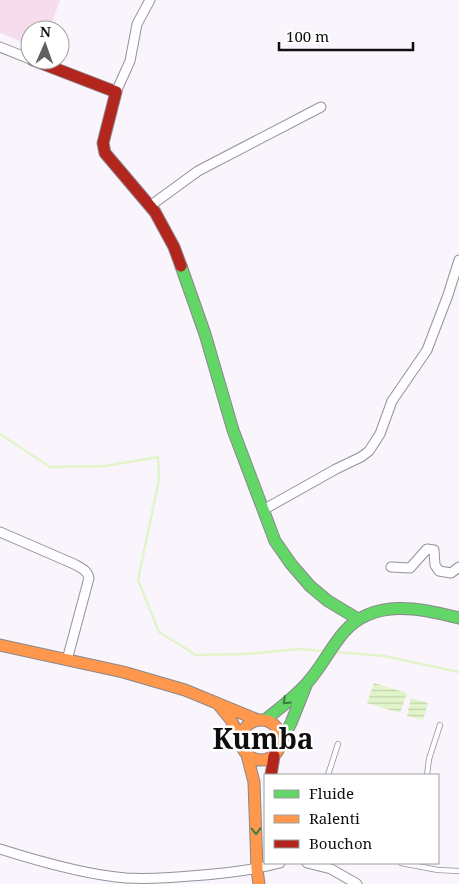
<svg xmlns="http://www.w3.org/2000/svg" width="459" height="884" font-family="'Noto Serif',serif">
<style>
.pitch{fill:#f5dded}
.water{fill:url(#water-rules)}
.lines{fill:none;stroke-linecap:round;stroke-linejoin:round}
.stream{stroke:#e2f5ca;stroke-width:2.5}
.lane-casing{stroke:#949295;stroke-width:6}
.street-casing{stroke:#949295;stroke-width:11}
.fast-casing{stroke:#8b888c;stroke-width:13}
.slow-casing{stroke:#8b888c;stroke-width:13}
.jam-casing{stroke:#8b888c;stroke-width:13}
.lane{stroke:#fefdff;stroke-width:4.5}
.street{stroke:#fefdff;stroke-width:9}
.fast{stroke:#63d668;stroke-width:11}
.slow{stroke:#ff974d;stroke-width:11}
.jam{stroke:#b3261e;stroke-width:11}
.oneway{stroke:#3d7c40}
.labels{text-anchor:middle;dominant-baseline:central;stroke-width:5;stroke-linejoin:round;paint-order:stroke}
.town-label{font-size:28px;font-weight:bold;fill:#0e0e0e;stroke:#fff}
</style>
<defs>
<pattern id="water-rules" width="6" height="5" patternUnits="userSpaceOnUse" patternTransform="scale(1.25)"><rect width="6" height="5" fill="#e2f5ca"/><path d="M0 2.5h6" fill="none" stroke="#c1d1ac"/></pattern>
</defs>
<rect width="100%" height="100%" fill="#faf4fc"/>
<path class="pitch" d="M0 0H60L49 30H30V45L0 33Z"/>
<path class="water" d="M374 683 407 693 400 713 367 703Z
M411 698 428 703 423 720 407 716Z"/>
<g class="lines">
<path class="stream" d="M0 434 50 467 105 466 158 457 159 480 138 580 159 632 196 655 245 654 300 649 323 651
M336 652 384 656 459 672"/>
<defs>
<path id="lane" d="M328 775 338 744
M427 775 429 759 440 725
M401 863 438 870 459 871"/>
<path id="street" d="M0 47 30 59
M116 92 130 61 137 24 150 0
M150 206 198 171 321 107
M263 510 336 469 361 457 369 451 380 434 392 401 427 350 448 295 459 260
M0 532 74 564C81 568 87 570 89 578L67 660
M391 567 410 568 427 549 434 550 435 565 439 571 451 573 459 567
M0 849C38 861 87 875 126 878 147 879 169 878 190 876 221 874 250 871 280 863
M307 863 331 869 357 884"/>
<path id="fast" d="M181 266 205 334 233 430 275 541 291 564 310 586 328 601 358 619
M265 720C280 708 296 696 308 682 322 666 331 647 344 632 374 598 421 608 459 618
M281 742 291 723 307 683"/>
<path id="slow" d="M0 645 123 672 185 690 258 720
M218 704 231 720 240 738
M241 740a20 20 0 1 1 40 0a20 20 0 1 1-40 0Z
M247 755 254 782 257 869 259 884"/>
<path id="jam" d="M33 60 116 92 103 143 105 153 155 212 174 247 181 266
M271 775 274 756"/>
</defs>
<use href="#lane" class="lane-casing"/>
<use href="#street" class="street-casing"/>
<use href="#fast" class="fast-casing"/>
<use href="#slow" class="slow-casing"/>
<use href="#jam" class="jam-casing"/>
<use href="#lane" class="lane"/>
<use href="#street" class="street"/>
<use href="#fast" class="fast"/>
<use href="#slow" class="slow"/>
<use href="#jam" class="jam"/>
</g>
<defs><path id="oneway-chevron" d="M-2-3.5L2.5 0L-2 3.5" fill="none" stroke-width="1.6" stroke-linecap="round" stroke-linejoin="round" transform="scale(1.25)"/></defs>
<g class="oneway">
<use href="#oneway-chevron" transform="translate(286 701) rotate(137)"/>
<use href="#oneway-chevron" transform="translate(256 831) rotate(88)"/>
</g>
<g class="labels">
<g class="town-label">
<text x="263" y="738">Kumba</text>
</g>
</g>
<rect x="264" y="774" width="175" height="90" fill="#ffffff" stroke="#9f9f9f"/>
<rect x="274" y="790" width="25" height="8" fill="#63d668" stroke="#9f9f9f"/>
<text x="309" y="799" font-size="15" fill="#0e0e0e">Fluide</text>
<rect x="274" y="815" width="25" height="8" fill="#ff974d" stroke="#9f9f9f"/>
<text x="309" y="824" font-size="15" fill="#0e0e0e">Ralenti</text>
<rect x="274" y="840" width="25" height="8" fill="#b3261e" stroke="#9f9f9f"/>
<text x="309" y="849" font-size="15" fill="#0e0e0e">Bouchon</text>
<g transform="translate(45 45) rotate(2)"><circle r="24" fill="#ffffff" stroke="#9f9f9f"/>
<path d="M0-4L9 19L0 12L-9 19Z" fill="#615e61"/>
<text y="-8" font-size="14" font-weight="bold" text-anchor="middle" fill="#0e0e0e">N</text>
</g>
<path d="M279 42v8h134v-8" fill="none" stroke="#0e0e0e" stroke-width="2.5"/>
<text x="286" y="42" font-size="15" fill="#0e0e0e" stroke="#ffffff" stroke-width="4" paint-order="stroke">100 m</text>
</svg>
